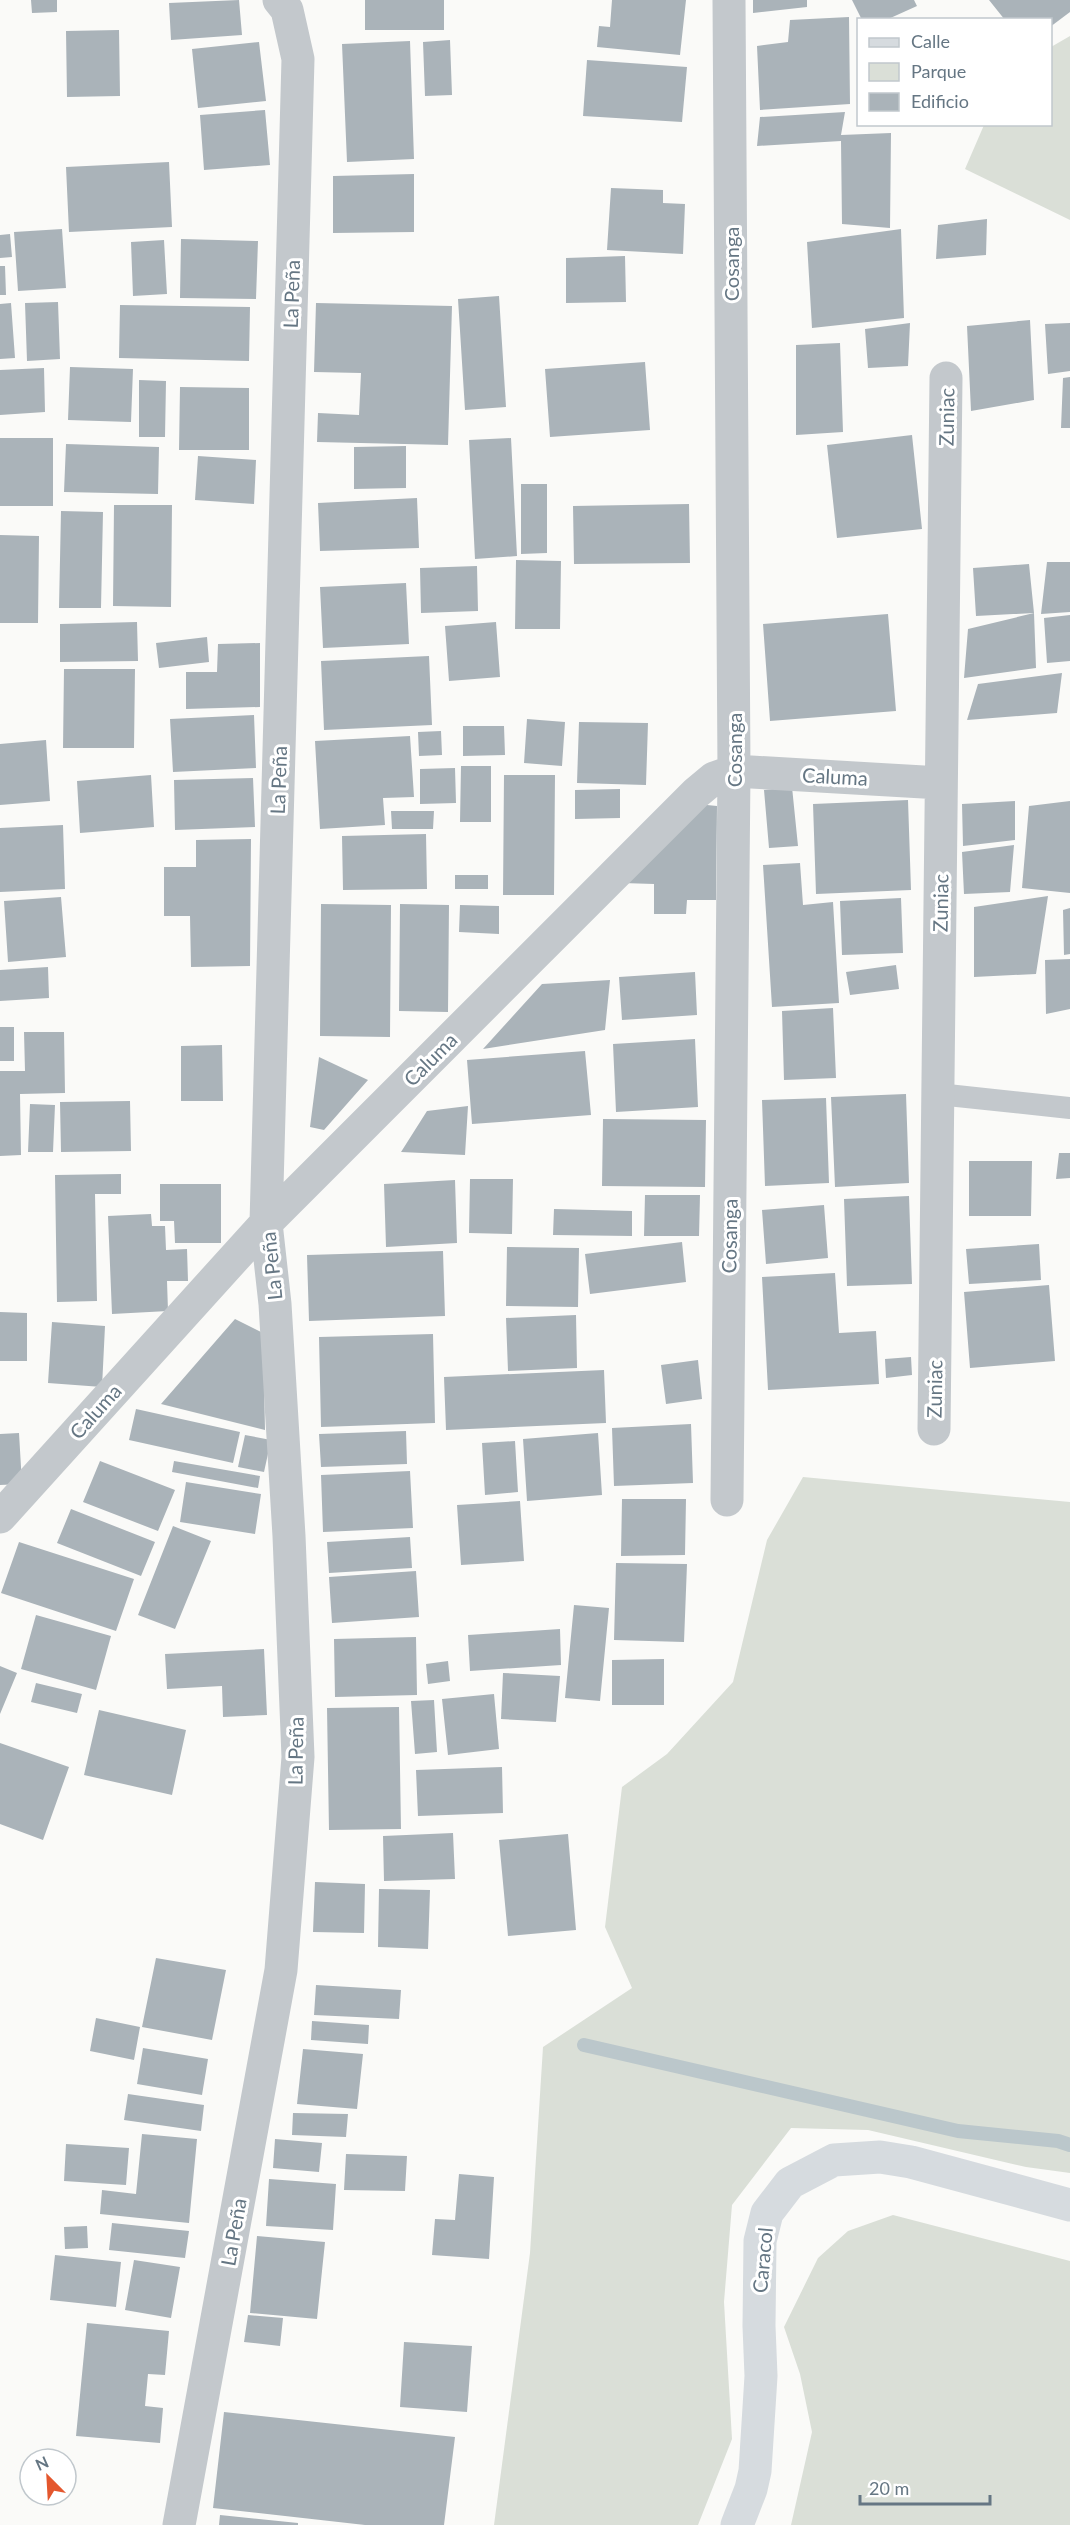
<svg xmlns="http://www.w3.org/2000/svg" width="1070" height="2525" font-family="Lato,sans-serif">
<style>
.green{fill:#dadfd7}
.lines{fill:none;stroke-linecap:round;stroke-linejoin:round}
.stream{stroke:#bbc7cb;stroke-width:14}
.building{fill:#aab3b9}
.lane{stroke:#c3c8cc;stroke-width:22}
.street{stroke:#c3c8cc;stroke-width:33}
.secondary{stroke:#d6dbdf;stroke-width:33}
.labels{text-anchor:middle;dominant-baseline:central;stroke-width:6;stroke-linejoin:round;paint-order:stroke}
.street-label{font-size:20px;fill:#657683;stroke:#fff}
</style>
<rect width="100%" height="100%" fill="#fafaf8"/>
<path class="green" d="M1070 36V220L965 169 984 125 1050 124 1051 47Z
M803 1477 1070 1502V2173L1026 2167 868 2130 791 2128 732 2205 724 2302 732 2439 698 2525H494L530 2253 543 2047 632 1988 605 1927 622 1787 667 1754 733 1682 767 1540Z
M893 2215 1070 2261V2525H791L812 2432 800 2374 784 2327 818 2258 848 2231Z"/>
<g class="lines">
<path class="stream" d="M584 2045 958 2131 1058 2141 1070 2145"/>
</g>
<path class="building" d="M31 0H57V12L32 13Z
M239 0 242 35 171 40 169 3Z
M365 0H444V30H365Z
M612 0H686L680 55 597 47 599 26 610 27Z
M753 0H807V7L753 13Z
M852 0H914L917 6 886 20H862Z
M989 0H1070V12L1050 27V20H1005Z
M849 17 850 104 760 110 757 46 788 42 790 20Z
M119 30 120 96 67 97 66 31Z
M450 40 452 95 425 96 423 42Z
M410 41 414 159 347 162 342 44Z
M259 42 266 101 198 108 192 49Z
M587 60 687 67 682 122 583 116Z
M265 110 270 165 204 170 200 115Z
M845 112 841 135 891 133 890 228 842 224 841 141 757 146 760 117Z
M169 162 172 227 69 232 66 167Z
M414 174V232L333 233V176Z
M611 188 663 190V203L685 204 683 254 607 250Z
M987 219 986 255 936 259 938 225Z
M62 229 66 288 18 291 14 232Z
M901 229 904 318 812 328 807 242Z
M10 234 12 257 0 258V235Z
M181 239 258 241 256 299 180 298Z
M164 240 167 294 133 296 131 242Z
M625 256 626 302 566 303V258Z
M0 266H5L6 295H0Z
M499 296 506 407 465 410 458 299Z
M58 302 60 359 27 361 25 303Z
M11 303 15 358 0 359V304Z
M316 303 452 306 448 445 317 442 318 413 359 415 361 373 314 372Z
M120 305 250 307 249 361 119 358Z
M1030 320 1034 400 971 411 967 326Z
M910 323 908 366 868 368 865 329Z
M1070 323V371L1048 374 1045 324Z
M840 343 843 432 796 435V345Z
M645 362 650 430 550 437 545 369Z
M70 367 133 369 131 422 68 420Z
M44 368 45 412 0 415V370Z
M1070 377V428H1061L1063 378Z
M139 380 166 381 165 437H139Z
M180 387 249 388V450H179Z
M912 435 922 529 837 538 827 445Z
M0 438H53V506H0Z
M511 438 517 556 475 559 469 440Z
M66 444 159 447 158 494 64 492Z
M406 446V488L354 489V447Z
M198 456 256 460 254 504 195 500Z
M521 484H547V553L521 554Z
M417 498 419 548 320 551 318 503Z
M689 504 690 563 574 564 573 506Z
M114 505H172L171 607 113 606Z
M61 511 103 512 101 608H59Z
M0 535 39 536 38 623H0Z
M516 560 561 561 560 629H515Z
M1047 562H1070V612L1041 614Z
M1029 564 1034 613 976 616 973 568Z
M477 566 478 611 421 613 420 568Z
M406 583 409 644 323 648 320 587Z
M1034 613 1036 668 964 678 968 629Z
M888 614 896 711 770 721 763 624Z
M1070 615V661L1047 663 1044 618Z
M137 622 138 661 60 662V624Z
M496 622 500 677 449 681 445 626Z
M207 637 209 662 159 668 156 643Z
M260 643V707L186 709V672H217L218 644Z
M429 656 432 725 324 730 321 661Z
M64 669H135L134 748H63Z
M1062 673 1057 713 967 720 978 684Z
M254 715 256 768 173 772 170 719Z
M527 719 565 722 562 766 524 763Z
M579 722 648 723 646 785 577 783Z
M463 726H504L505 755 463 756Z
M441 731 442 755 419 756 418 732Z
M410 736 414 797 383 798 385 825 320 829 315 741Z
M46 740 50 801 0 805V744Z
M461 766H491V822H460Z
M455 768 456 803 420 804V769Z
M151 775 154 827 80 833 77 781Z
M504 775H555L554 895H503Z
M253 778 255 827 175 830 174 780Z
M792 787 798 846 769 848 764 790Z
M620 789V818L575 819V790Z
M908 800 911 890 816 894 813 804Z
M1015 801V840L963 846 962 804Z
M1070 801V893L1022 888 1029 806Z
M697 804 717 806 716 900H687L686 914H654V884L622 883Z
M391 811H434L433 829H392Z
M63 825 65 889 0 892V828Z
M426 834 427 889 343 890 342 836Z
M251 839 250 966 191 967 190 916H164V867H196V840Z
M1014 845 1010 892 964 894 962 852Z
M800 863 803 905 833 902 839 1003 772 1007 763 865Z
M455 875H488V889H455Z
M1048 896 1036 974 974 977V907Z
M61 897 66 957 8 962 4 901Z
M901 898 903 953 842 955 840 901Z
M321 904 391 905 390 1037 320 1036Z
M400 904 449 905 448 1012 399 1011Z
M460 905 499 906V934L459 932Z
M1070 908V954L1064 955 1063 910Z
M1070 959V1009L1046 1014 1045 960Z
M896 965 899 989 850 995 846 972Z
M48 967 49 998 0 1001V970Z
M695 972 697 1015 622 1020 619 977Z
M610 980 605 1030 483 1049 542 984Z
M833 1008 836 1078 784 1080 782 1011Z
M0 1027H14V1061H0Z
M24 1032H64L65 1093 20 1094 21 1155 0 1156V1071H25Z
M695 1039 698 1107 616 1112 613 1044Z
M222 1045 223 1101H181V1046Z
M585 1051 591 1115 472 1124 467 1060Z
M319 1057 368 1080 324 1130 310 1127Z
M906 1094 909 1183 835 1187 831 1097Z
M826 1098 829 1183 765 1186 762 1100Z
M130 1101 131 1151 61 1152 60 1102Z
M30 1104 55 1105 53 1152H28Z
M468 1106 465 1155 401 1152 427 1111Z
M603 1119 706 1120 705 1187 602 1186Z
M1059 1153H1070V1178L1056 1179Z
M969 1161H1032L1031 1216H969Z
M121 1174V1194H95L97 1301 57 1302 55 1175Z
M470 1179H513L512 1234 469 1233Z
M455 1180 457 1243 386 1247 384 1184Z
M160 1184H221V1243H175L174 1221H160Z
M645 1195H700L699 1236H644Z
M909 1196 912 1284 847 1286 844 1199Z
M824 1205 828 1258 766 1264 762 1210Z
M554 1209 632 1211V1236L553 1235Z
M151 1214 152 1226H165L166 1250 187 1249 188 1281H167L168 1311 112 1314 108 1216Z
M682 1242 686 1282 590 1294 585 1254Z
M1039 1244 1041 1280 969 1284 966 1249Z
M507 1247 579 1248 578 1307 506 1306Z
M443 1251 445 1316 309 1321 307 1255Z
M835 1273 839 1333 876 1331 879 1384 768 1390 762 1277Z
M1049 1285 1055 1361 970 1368 964 1292Z
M0 1312 27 1313V1361H0Z
M576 1315 577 1368 508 1371 506 1318Z
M235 1319 263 1333 265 1430 161 1404Z
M52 1322 105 1326 102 1387 48 1383Z
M433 1334 435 1423 321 1427 319 1337Z
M911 1357 912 1375 886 1378 885 1359Z
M698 1360 702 1399 666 1404 661 1365Z
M604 1370 606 1423 446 1430 444 1377Z
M136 1409 240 1432 233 1463 129 1440Z
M691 1424 693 1483 614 1486 612 1428Z
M406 1431 407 1464 321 1467 319 1434Z
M19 1433 22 1484 0 1485V1434Z
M598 1433 602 1495 527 1501 523 1439Z
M245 1435 271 1440 264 1472 238 1467Z
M515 1441 518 1492 485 1495 482 1443Z
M100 1461 175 1490 158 1531 83 1502Z
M174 1461 260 1476 258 1488 172 1472Z
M410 1471 413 1528 323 1532 321 1475Z
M186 1482 261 1494 255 1534 180 1522Z
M622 1499H686L685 1555 621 1556Z
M520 1501 524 1561 461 1565 457 1505Z
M71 1509 155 1542 141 1576 57 1543Z
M173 1526 211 1541 175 1629 138 1615Z
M410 1537 412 1568 329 1573 327 1542Z
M19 1542 134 1579 116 1631 1 1593Z
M616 1563 687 1564 684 1642 614 1640Z
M416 1571 419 1617 332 1623 329 1577Z
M574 1605 609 1608 600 1701 565 1698Z
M36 1615 111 1636 96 1690 21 1669Z
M560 1629 561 1665 470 1671 468 1635Z
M416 1637 417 1695 335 1697 334 1639Z
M264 1649 267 1715 223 1717 222 1686 167 1689 165 1654Z
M664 1659V1705H612V1660Z
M448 1661 450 1681 428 1684 426 1664Z
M0 1666 17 1673 0 1714Z
M503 1673 560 1676 556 1722 501 1719Z
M36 1683 82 1694 77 1713 31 1702Z
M494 1694 499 1749 448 1755 442 1699Z
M434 1700 437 1752 415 1754 411 1701Z
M399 1707 401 1829 329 1830 327 1708Z
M99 1710 186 1730 172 1795 84 1775Z
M0 1743 69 1767 43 1840 0 1824Z
M502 1767 503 1813 418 1816 416 1770Z
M453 1833 455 1879 384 1881 383 1836Z
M568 1834 576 1930 508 1936 499 1840Z
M315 1882 365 1884 364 1933 313 1932Z
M379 1889 430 1890 428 1949 378 1947Z
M156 1958 226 1970 212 2040 142 2027Z
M316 1985 401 1990 399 2019 314 2015Z
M96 2018 140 2027 134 2060 90 2051Z
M312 2021 369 2025 368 2044 311 2040Z
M143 2048 208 2059 202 2095 137 2084Z
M303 2049 363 2054 357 2109 297 2104Z
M128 2094 204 2105 201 2131 124 2120Z
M293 2113 348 2114 346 2137 292 2135Z
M142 2134 197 2139 189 2223 100 2214 102 2190 136 2194Z
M275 2139 322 2143 319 2172 273 2168Z
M66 2144 129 2148 126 2185 64 2181Z
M346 2154 407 2156 405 2191 344 2190Z
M459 2174 494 2177 489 2259 432 2255 435 2219 455 2220Z
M269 2179 336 2184 333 2230 266 2226Z
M112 2223 189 2231 185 2258 109 2250Z
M87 2226 88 2248 65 2249 64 2227Z
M257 2236 325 2242 317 2319 250 2313Z
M55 2255 121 2262 116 2307 50 2300Z
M134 2260 180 2267 171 2318 125 2310Z
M248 2315 283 2318 280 2346 244 2342Z
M87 2323 169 2331 165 2375 148 2374 145 2406 163 2408 160 2443 76 2436Z
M404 2342 472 2346 467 2412 400 2407Z
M224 2412 455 2437 444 2525H365L213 2508Z
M220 2515 298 2523V2525H219Z"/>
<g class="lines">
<path class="lane" d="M938 1094 1070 1108"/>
<path class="street" d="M934 1429 946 378
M727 1500 734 771 729 0
M0 1517 266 1223 696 793 714 778 734 771 941 783
M179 2525 281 1970 298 1757 289 1536 275 1304 266 1223 298 59 287 10 279 0"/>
<path class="secondary" d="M737 2525 751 2489 755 2471 761 2376 759 2326 760 2241 767 2213 790 2183 834 2160 880 2157 911 2162 1070 2205"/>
</g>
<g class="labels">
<g class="street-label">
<text transform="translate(731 264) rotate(-90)">Cosanga</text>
<text transform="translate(291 294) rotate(-88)">La Peña</text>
<text transform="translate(946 417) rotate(-89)">Zuniac</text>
<text transform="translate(734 750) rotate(-90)">Cosanga</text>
<text transform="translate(835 776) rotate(3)">Caluma</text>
<text transform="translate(278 780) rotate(-88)">La Peña</text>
<text transform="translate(940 903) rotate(-89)">Zuniac</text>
<text transform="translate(430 1059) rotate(-45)">Caluma</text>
<text transform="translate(729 1236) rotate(-89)">Cosanga</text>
<text transform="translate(271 1266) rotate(-96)">La Peña</text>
<text transform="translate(934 1389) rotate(-89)">Zuniac</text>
<text transform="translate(95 1411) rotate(-48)">Caluma</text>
<text transform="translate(295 1751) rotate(-89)">La Peña</text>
<text transform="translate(233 2232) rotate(-80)">La Peña</text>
<text transform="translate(762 2260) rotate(-85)">Caracol</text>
</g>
</g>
<rect x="857" y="18" width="195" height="108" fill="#ffffff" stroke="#c1c8cd" stroke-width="1.5"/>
<rect x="869" y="38" width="30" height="9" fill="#d6dbdf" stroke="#c1c8cd" stroke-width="1.5"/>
<text x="911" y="48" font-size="18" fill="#657683">Calle</text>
<rect x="869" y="63" width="30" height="18" fill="#dadfd7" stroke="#c1c8cd" stroke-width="1.5"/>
<text x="911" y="78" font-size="18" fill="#657683">Parque</text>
<rect x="869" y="93" width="30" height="18" fill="#aab3b9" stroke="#c1c8cd" stroke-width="1.5"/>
<text x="911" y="108" font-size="18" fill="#657683">Edificio</text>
<g transform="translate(48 2477) rotate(336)"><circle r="28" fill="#ffffff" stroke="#c1c8cd" stroke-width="1.5"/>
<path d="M0-4.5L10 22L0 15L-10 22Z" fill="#e4572e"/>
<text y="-9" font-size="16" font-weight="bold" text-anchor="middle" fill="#657683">N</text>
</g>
<path d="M860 2495v9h130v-9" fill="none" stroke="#657683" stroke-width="3"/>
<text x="869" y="2495" font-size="18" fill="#657683" stroke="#ffffff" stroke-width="4.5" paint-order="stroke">20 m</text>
</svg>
